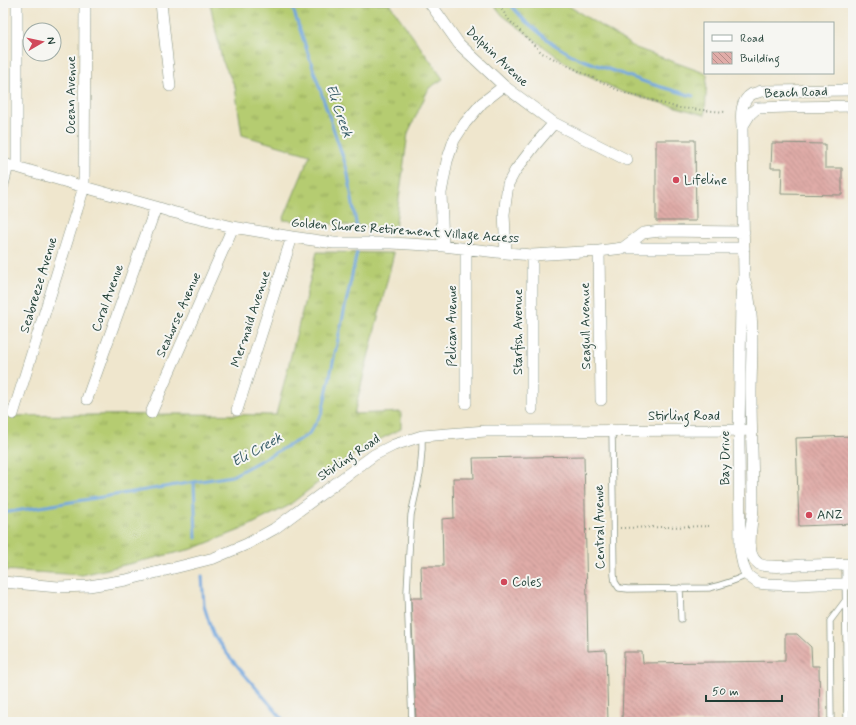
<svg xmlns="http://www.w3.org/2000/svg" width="856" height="725" font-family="Mynerve,sans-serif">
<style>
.grass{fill:url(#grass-tufts);stroke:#6a8452}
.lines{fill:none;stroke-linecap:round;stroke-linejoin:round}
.stream{stroke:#70a6de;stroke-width:3}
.building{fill:url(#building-back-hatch)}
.service-casing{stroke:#879280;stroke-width:7}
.minor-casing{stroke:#879280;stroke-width:12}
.path{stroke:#879280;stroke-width:2;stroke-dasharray:1 3;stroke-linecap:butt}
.service{stroke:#fff;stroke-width:5.5}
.minor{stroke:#fff;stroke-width:11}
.poi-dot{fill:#d1495b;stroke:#f6f6f2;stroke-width:1.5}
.labels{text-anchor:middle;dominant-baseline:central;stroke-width:4;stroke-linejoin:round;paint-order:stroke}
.street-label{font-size:13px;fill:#1f3d34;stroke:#f6f6f2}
.poi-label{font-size:13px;fill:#1f3d34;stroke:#f6f6f2;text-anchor:start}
.water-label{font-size:14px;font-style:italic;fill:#375c67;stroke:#f6f6f2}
</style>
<defs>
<pattern id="grass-tufts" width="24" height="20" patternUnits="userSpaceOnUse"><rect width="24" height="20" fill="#b5cc71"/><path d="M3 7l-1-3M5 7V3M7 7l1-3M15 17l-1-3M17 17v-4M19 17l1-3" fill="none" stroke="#93a75e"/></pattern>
<pattern id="building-back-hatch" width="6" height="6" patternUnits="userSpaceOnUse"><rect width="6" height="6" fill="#e0aca8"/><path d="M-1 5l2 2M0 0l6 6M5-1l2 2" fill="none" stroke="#b58d8a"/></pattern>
</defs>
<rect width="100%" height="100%" fill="#f6f6f2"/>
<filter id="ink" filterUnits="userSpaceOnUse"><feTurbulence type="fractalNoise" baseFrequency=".025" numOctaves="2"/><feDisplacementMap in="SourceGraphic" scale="8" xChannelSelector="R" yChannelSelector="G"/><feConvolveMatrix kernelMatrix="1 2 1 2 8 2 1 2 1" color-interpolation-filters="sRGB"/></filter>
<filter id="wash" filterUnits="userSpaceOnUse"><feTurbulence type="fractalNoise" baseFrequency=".012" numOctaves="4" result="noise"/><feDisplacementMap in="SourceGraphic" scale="16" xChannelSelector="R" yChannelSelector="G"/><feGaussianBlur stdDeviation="0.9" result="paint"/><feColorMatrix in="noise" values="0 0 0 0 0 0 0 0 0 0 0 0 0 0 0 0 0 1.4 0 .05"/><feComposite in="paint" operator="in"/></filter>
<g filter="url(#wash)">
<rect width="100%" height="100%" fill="#efe6cd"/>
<path class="grass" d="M210 3H389L443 79 429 88 408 133 395 229 283 220 310 155 242 135 235 87 222 60Z
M493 3H564L636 48 707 74 705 115 622 92 571 67 502 15Z
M317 252 394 253 354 414 401 412V429L364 447 288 506 240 530 192 549 82 575 3 570V416L181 414 276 415Z"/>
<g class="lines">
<path class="stream" d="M291 3 347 169 357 229
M509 3 525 21 553 44 577 58 648 83 693 96
M194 482 196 538
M3 513 232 476 308 435 322 413 357 252
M202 576 204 606 213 634 228 655 285 722"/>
</g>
<g id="blocks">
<path class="building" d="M656 140H695L696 221H656Z
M772 143 825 144V168H842V195L781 194 782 168H771Z
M853 436V524L799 526 796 438Z
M584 456 588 651 606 650 608 722H416L411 598H422L421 566H443L442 519 454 518 453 478H474L473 458Z
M785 634H797L811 647 812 666H819L820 722H622L624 652H642L643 663 785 661Z"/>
</g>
</g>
<g filter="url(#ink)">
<use href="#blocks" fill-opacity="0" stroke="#879280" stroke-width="1"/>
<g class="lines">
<defs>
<path id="service" d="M612 430 614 575 615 582 619 588 628 589 709 588C723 585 734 581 747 575
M845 564 847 722
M680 588 681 619
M412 722 407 592 411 515 420 474 422 449V436
M831 722 830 621 845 601"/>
<path id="minor" d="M17 3V167
M161 3 170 86
M430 3 459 44 504 86 554 123 627 160
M853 90 762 91C759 92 755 93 752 94 740 101 741 115 742 127L744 278C756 315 751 355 751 393 751 431 753 468 753 506 753 521 748 536 751 552 752 557 755 561 759 564 767 568 791 566 801 565 818 565 836 564 853 564
M742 127 750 114 757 108 789 107 853 106
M3 165 17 167 84 187 156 207 172 212 233 227 292 237 334 243H392L443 246 506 253 532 255 599 251 623 248H744
M3 185 8 165
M443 246 441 193 447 161 454 140 465 123 482 103 504 86
M623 248 643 233 661 231 744 232
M599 251 601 400
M506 253 504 214 508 184 515 171 535 145 554 123
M532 255V409
M744 281 742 286 741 299 739 438 740 549 743 565 747 575 758 583 767 584 795 585 820 584H853
M87 399 156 207
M466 403V248
M237 410 292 237
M151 413 233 227
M13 414 84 187 85 3
M3 582 58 587 89 586 126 580 214 558 247 544 274 529 374 455 394 445 422 436 486 431 751 430"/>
</defs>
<use href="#service" class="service-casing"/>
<use href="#minor" class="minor-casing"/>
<path class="path" d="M497 3 510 21 542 53 622 92 679 108 725 112
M620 528 711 526
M586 530 606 529"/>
<use href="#service" class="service"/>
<use href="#minor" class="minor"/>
</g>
</g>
<g class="poi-dot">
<circle cx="676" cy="180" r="4"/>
<circle cx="809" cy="515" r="4"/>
<circle cx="504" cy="582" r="4"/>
</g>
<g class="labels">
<g class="street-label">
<text transform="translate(497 57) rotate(43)">Dolphin Avenue</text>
<text transform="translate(796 93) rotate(-2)">Beach Road</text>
<text transform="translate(71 95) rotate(-90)">Ocean Avenue</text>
<text transform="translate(405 231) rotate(4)">Golden Shores Retirement Village Access</text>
<text transform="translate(39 285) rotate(-73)">Seabreeze Avenue</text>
<text transform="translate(108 298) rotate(-70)">Coral Avenue</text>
<text transform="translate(179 315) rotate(-66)">Seahorse Avenue</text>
<text transform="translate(251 319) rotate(-72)">Mermaid Avenue</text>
<text transform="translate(452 326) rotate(-90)">Pelican Avenue</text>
<text transform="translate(586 326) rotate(-91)">Seagull Avenue</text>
<text transform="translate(518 332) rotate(-90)">Starfish Avenue</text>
<text x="684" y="416">Stirling Road</text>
<text transform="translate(349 458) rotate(-34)">Stirling Road</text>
<text transform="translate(725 458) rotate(-90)">Bay Drive</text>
<text transform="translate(600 527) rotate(-91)">Central Avenue</text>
</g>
<g class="poi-label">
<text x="684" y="180">Lifeline</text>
<text x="817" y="515">ANZ</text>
<text x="512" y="582">Coles</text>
</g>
<g class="water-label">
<text transform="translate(339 111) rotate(71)">Eli Creek</text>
<text transform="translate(257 450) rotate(-29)">Eli Creek</text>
</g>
</g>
<rect width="856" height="725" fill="none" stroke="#f6f6f2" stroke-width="16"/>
<rect x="704" y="22" width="130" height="52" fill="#f6f6f2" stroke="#a0aca6"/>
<rect x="712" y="35" width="20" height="6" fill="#ffffff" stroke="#a0aca6"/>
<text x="740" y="42" font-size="12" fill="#1f3d34">Road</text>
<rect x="712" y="52" width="20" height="12" fill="url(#building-back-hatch)" stroke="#a0aca6"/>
<text x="740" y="62" font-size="12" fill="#1f3d34">Building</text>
<g transform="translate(42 42) rotate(81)"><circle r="19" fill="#f6f6f2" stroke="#a0aca6"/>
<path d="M0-3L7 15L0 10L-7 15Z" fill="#d1495b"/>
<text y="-6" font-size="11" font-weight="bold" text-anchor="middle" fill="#1f3d34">N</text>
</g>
<path d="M706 695v6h76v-6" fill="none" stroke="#1f3d34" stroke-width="2"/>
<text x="712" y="695" font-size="12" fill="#1f3d34" stroke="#f6f6f2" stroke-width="3" paint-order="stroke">50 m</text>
</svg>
